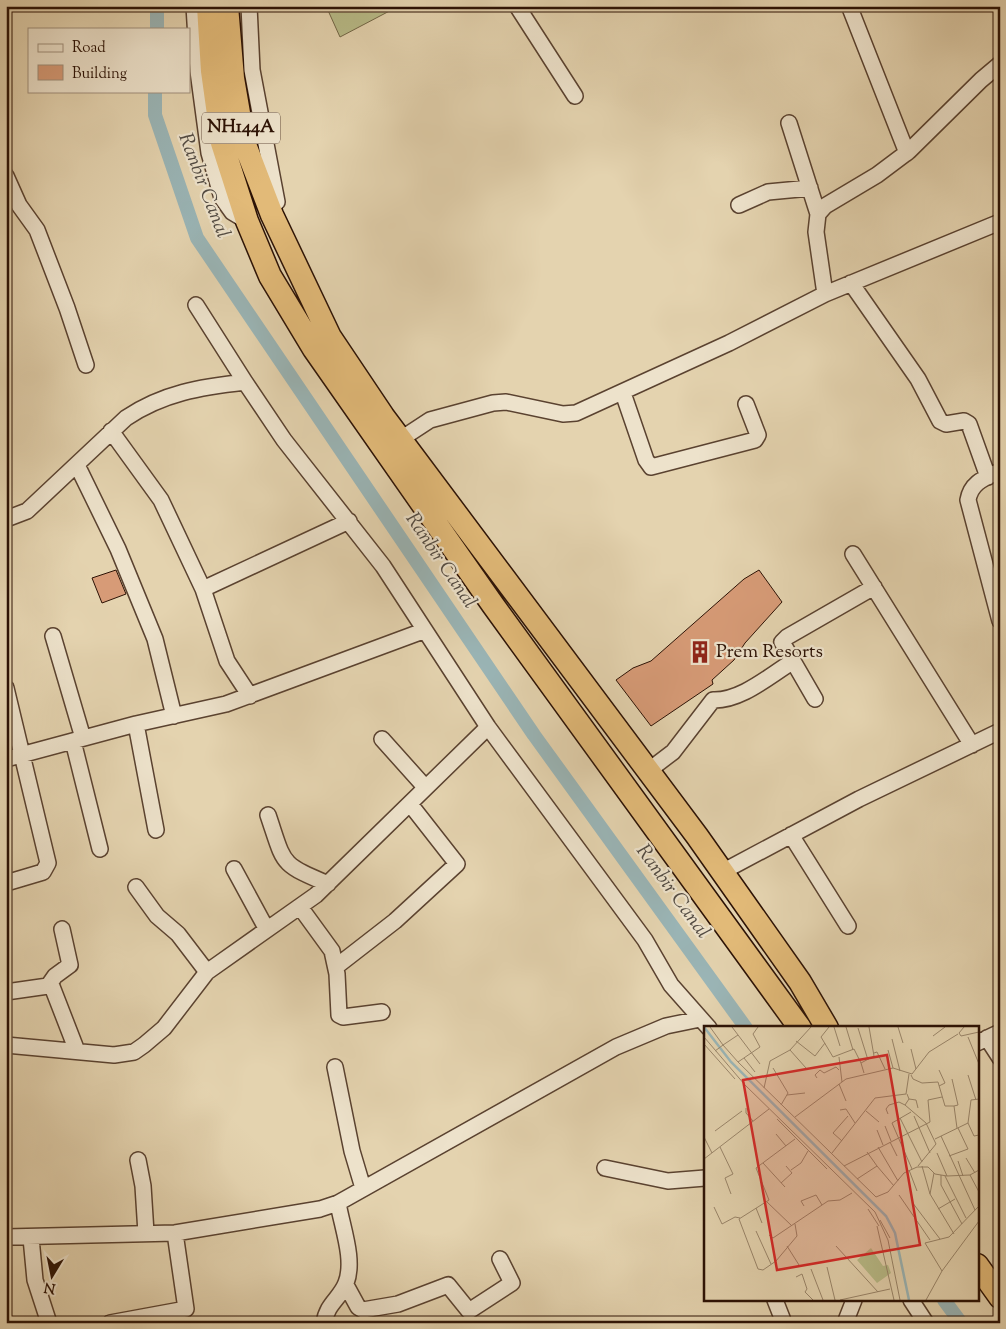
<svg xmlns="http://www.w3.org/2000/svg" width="1006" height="1329" font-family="'Sorts Mill Goudy',serif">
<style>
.garden{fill:#b8bb88;stroke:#726646}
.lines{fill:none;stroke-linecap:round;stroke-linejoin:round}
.canal{stroke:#9ab5b6;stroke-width:14}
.building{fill:#d79b77;stroke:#2c1205}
.minor-casing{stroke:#5a4230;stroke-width:18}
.highway-casing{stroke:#2c1205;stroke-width:25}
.minor{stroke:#ede2cb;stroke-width:15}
.highway{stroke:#e2ba78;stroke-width:22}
.labels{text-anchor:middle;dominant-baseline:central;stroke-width:4.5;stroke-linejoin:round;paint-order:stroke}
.shield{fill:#ede2cb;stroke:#665040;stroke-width:1}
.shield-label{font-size:18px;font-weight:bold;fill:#2c1205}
.poi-label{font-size:19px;fill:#2c1205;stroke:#ede2cb;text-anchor:start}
.water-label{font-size:20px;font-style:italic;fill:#524b43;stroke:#ede2cb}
.inset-river{fill:none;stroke:#9ab5b6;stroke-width:2.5}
.inset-road{fill:none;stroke:#9a866b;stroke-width:1}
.view{fill:#d62828;fill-opacity:0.15;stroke:#d62828;stroke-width:2.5}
.inset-edge{fill:none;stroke:#2c1205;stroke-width:2.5}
</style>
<rect width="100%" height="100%" fill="#e4d3af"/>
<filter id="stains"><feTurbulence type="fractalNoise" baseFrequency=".004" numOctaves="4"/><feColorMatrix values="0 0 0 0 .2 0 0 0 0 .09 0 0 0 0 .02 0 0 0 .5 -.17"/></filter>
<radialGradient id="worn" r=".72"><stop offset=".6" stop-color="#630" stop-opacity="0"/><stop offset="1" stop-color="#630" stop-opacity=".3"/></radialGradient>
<path class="garden" d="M326 6H399L340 37Z"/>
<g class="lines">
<path class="canal" d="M157 29V6
M155 91V115L197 238 534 735 746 1028
M944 1300 961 1323"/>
</g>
<path class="building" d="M116 570 126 594 102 603 92 578Z
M759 570 782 602 745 643 734 660 712 680 713 684 651 726 616 680 633 668 651 661 744 579Z"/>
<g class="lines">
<defs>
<path id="minor" d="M194 6 198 71 209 153 222 198 232 212 247 221
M249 6 252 70 277 202
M517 6 575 96
M850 8 907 153
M789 123 818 214
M6 176 19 205 37 230 67 308 86 365
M739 205 768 192 810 188
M851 283 918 379 940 421 946 424 964 421 969 424 988 477
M825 294 816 232 818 214 825 206 877 175 909 151 981 80 1000 64
M196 305 245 382
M623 393 646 460 651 467 755 440 758 435 746 404
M111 431 161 500 203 589
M401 439 430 420 493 403 506 402 563 414 576 413 729 343 825 294 1000 222
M77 465 118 549 155 639 174 716
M1000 471C985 478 971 482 968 500L1000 621
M6 519 27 511 126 418C163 393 201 387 245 382L284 440 383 566 488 727 645 940 671 985 709 1028
M853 554 972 745
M53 636 83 738
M6 688 48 863 43 872 6 883
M250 696 227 661 203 589 349 521
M815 699 782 642 787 637 874 587
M136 724 156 830
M382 739 425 787
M73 741 100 849
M6 759 136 724 226 704 423 631
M648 771 673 752 713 700C741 701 769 676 792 662
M268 815C285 865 279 863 328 884
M791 835 848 926
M234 869 266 928
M722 872 859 799 1000 731
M136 887 157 916 178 934 207 972
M300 907 332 951 337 974 339 1015 343 1017 382 1012
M337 966 395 921 457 864 410 804
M51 984 77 1051
M6 992 48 986 55 976 70 965 62 929
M987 1038 1000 1058
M977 1043 1000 1032
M6 1045 114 1055 134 1052 144 1045 164 1028 207 972 316 895 488 727
M335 1067 352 1151 363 1188
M138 1160 143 1186 146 1233
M605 1168 668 1181 705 1178
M6 1237 175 1233 320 1209 338 1203 616 1047 666 1026 700 1019
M31 1238 35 1280 49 1323
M346 1285 358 1307 363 1310 398 1304 448 1285 469 1311 512 1283 500 1259
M775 1300 784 1323
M911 1300 926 1323
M110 1323 186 1309 175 1233
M324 1323C327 1303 340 1299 346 1283 355 1260 342 1227 338 1203
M845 1323 854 1300"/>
<path id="highway" d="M208 6 212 71 222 143 247 221 270 276 314 349 493 605 800 1028
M227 6 233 78 244 142 272 215 330 337 383 416 697 836 800 982 827 1028
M977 1265 1000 1297"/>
</defs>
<use href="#minor" class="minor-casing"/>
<use href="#highway" class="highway-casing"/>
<use href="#minor" class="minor"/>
<use href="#highway" class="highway"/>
</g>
<defs>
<symbol id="building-bare" viewBox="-9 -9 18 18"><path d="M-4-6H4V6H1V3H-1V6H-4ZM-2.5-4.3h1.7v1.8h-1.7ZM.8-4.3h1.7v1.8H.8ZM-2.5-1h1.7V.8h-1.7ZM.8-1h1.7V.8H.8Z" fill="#8f2418" stroke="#ede2cb" stroke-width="2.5" paint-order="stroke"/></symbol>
</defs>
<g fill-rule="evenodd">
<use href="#building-bare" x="684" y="636" width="32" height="32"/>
</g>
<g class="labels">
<rect class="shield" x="202" y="112.5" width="78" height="31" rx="4"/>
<g class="shield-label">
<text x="241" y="128">NH144A</text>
</g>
<g class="poi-label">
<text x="716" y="652">Prem Resorts</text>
</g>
<g class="water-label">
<text transform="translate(203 186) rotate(69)">Ranbir Canal</text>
<text transform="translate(440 561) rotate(56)">Ranbir Canal</text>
<text transform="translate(672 892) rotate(54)">Ranbir Canal</text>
</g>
</g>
<g transform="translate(704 1026)">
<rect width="275" height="275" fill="#e4d3af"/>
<path d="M167 222 179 240 184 239 187 247 173 257 153 234Z" fill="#b8bb88"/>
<path class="inset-river" d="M0 1 27 36 182 190 191 207 205 274"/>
<path class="inset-road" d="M6 1 19 19 34 9M28 1 56 38M125 1 117 11 129 31 150 23 157 37M130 1 136 20M142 1 149 24M194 1 199 17M260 1 255 7 257 10 275 6M154 2 164 34M229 10 241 1M0 11 41 59 171 186 184 214 196 274M264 11 275 38M188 13 196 45M92 15 111 30 121 17M0 18 31 53M207 23 212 43M86 24 102 42M184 24 189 42M11 25 19 19 34 36 56 21 49 8 54 1M170 27 173 26 181 43M135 31 138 56M40 32 51 46M34 36 172 171 184 166 200 147 213 141H224L231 148 243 150 266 149 275 144M69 42 84 67 77 79M235 44 241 57 235 60M160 47 157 37 170 30 165 1M207 49 209 53 218 57 234 56 241 80H250L253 102M264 49 272 74M113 52 111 49 116 44 120 47 132 41 135 44M248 53 254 79 250 80M135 58 142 75M60 62 66 35 86 24 107 1M203 68 205 73 201 79 222 97 232 118 214 140M83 69 101 67M205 73 212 74 214 82M42 82V87L49 95M136 84 142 83 151 97M162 85 175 96M207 86 188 97 208 143M184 88 182 83 185 79 195 76 201 79M210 90 226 127M91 91 142 53 189 42 208 48 225 26 254 8M196 92 218 136M73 93 123 143M264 97 267 74 275 73M181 100 187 115M173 104 179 119M11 105 38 85M72 108 82 120M237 110 271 184M0 111 8 127M231 113 264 97 270 110 275 109M138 115 129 107 144 90M186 116 193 130M16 121 29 148 21 152 27 168M174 121 194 155M128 127 171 72 202 68 205 48M233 127 243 150M245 130 264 123 254 102M262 132 271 147M0 133 65 83M254 135 259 150M59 137 81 161M140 140 226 96 224 74 238 71M173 140 190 160M218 140 226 168 250 208M87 144 97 137 104 125M205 144 213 165M237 149V159L258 198M266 149 275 166M241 150 262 192M153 153 173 140 163 126M77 157 88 147 82 140M226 168 230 147M195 169 226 214M63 176 88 200M208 176 236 213M100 180 97 175 112 169 118 179M10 181 18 198 31 191 36 192M52 182 58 197M164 183 175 200M234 183 251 173M176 194 186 212M91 198 93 210 72 235 59 244 54 243 35 193 65 174 52 142 91 113M173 200 190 274M52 205 67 238M65 209 69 212 124 175 136 174 148 167M83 220 95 239M132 220 174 266M123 241 131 274M107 243 119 274M238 245 221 217 245 211 275 180M92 251 98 248 103 263 101 266 109 274M136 274 186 263M222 274 238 245 275 195"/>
<path class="view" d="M183 29 216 219 73 244 39 54Z"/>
<rect width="275" height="275" class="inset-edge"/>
</g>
<rect width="1006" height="1329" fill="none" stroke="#e4d3af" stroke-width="25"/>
<rect x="8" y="8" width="991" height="1314" fill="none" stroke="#2c1205" stroke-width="2.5"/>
<rect x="12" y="12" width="981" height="1304" fill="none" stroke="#2c1205"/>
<rect x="28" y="28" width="162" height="65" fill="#ede2cb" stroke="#a08f7c"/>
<rect x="38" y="44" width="25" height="8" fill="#ede2cb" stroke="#a08f7c"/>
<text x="72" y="52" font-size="15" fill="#2c1205">Road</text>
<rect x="38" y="65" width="25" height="15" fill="#d79b77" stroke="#a08f7c"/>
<text x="72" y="78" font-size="15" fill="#2c1205">Building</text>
<g transform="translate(52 1276) rotate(190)" stroke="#ede2cb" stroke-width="4" paint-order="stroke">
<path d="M0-4L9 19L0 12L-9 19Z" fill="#2c1205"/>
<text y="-8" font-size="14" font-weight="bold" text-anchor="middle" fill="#2c1205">N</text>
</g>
<rect width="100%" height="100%" filter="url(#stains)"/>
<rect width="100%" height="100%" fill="url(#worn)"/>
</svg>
